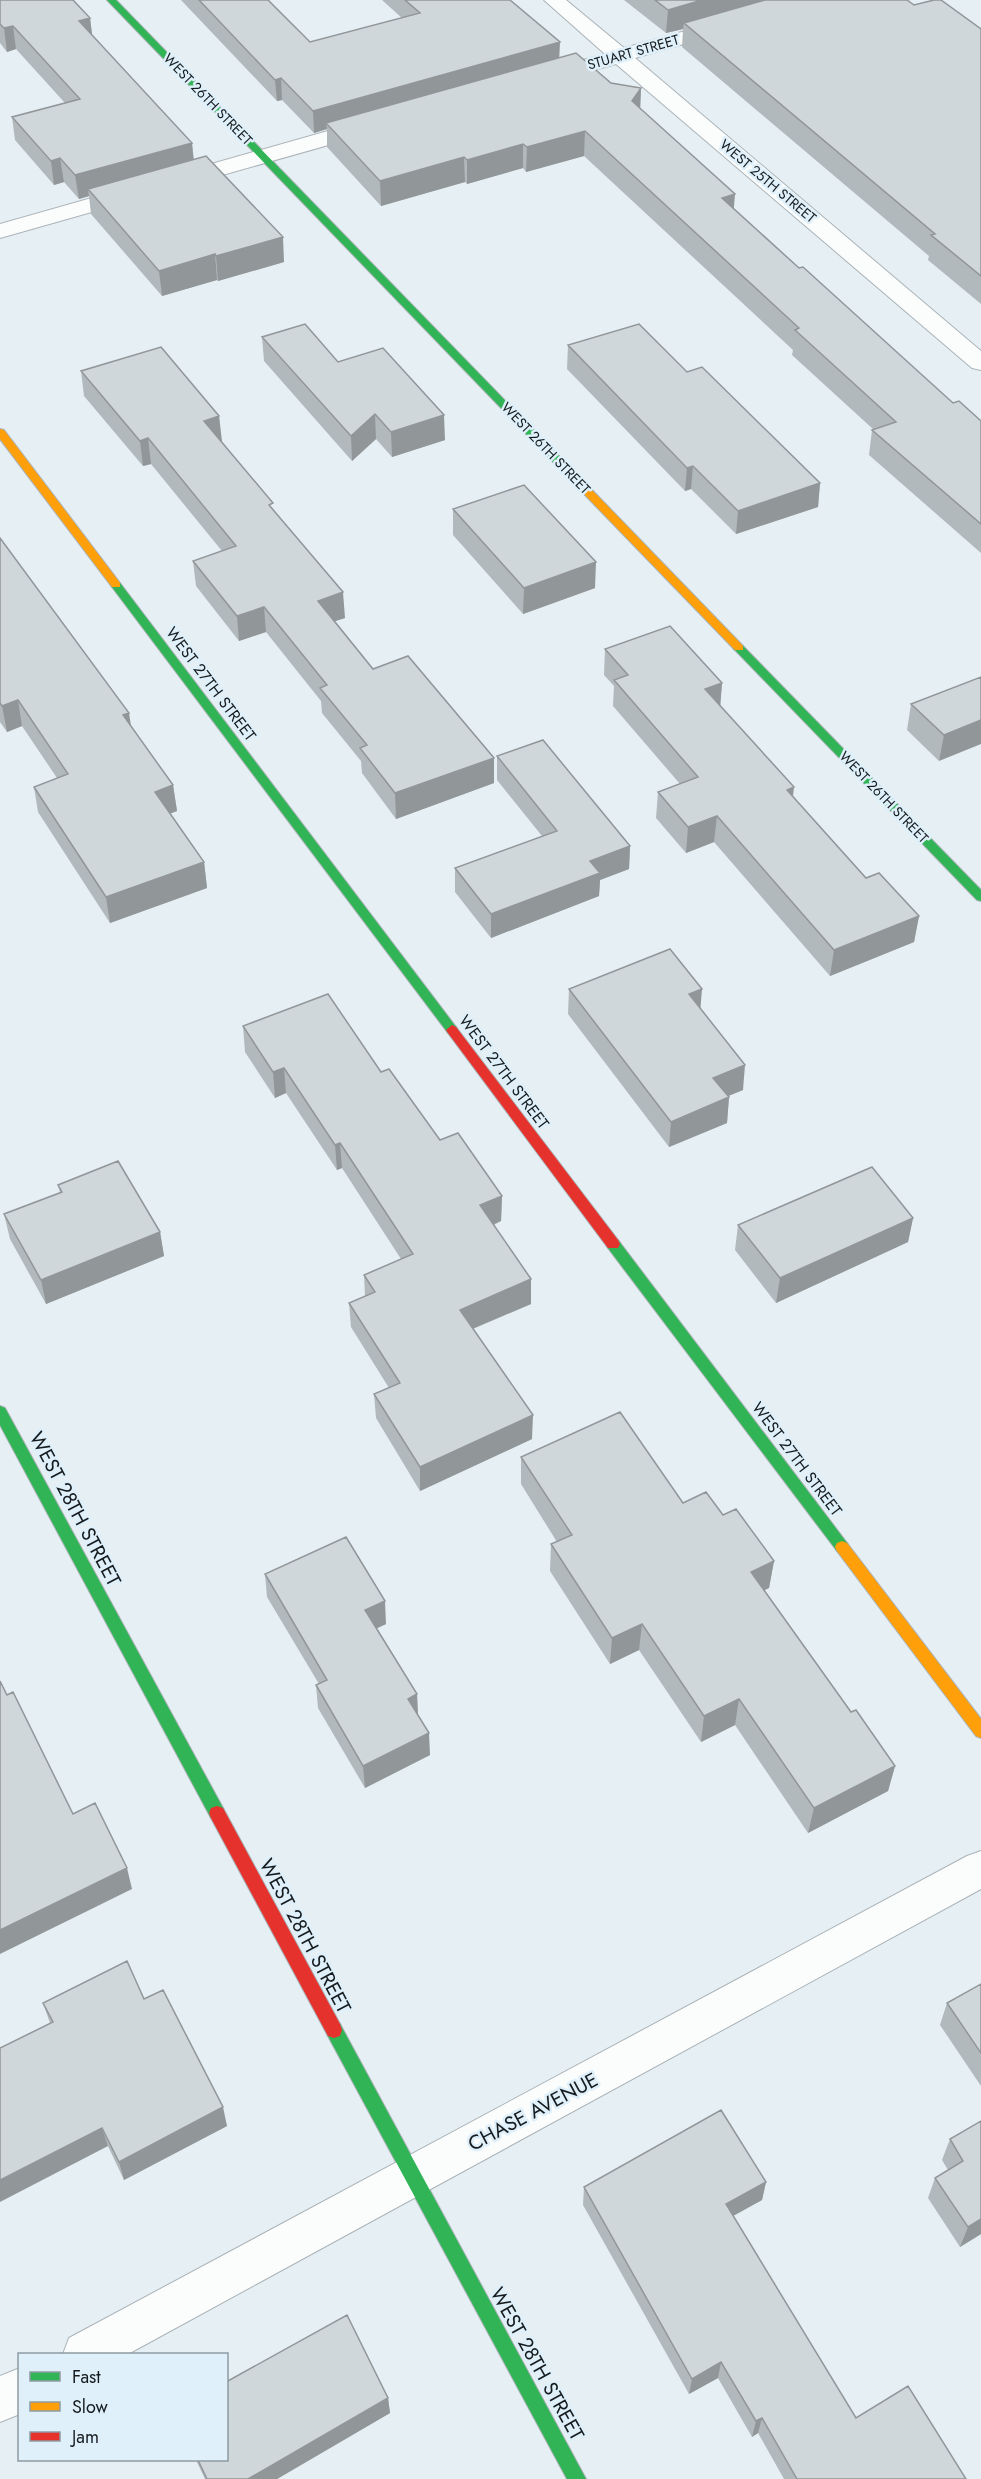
<svg xmlns="http://www.w3.org/2000/svg" width="981" height="2479" font-family="Jost,sans-serif">
<style>
.lines{fill:none;stroke-linecap:round;stroke-linejoin:round}
.street-casing{stroke:#abb3b7;stroke-width:2}
.fast-casing{stroke:#abb3b7;stroke-width:2}
.slow-casing{stroke:#abb3b7;stroke-width:2}
.jam-casing{stroke:#abb3b7;stroke-width:2}
.street{fill:#fbfdfd;fill-rule:evenodd}
.fast{fill:#30b455;fill-rule:evenodd}
.slow{fill:#ff9f0a;fill-rule:evenodd}
.jam{fill:#e5322d;fill-rule:evenodd}
.wall{fill:#b2b9bc}
.shaded-wall{fill:#919699}
.building{fill:#cfd7db;stroke:#919699;stroke-width:1.5}
.labels{text-anchor:middle;dominant-baseline:central;stroke-width:5;stroke-linejoin:round;paint-order:stroke}
.far-street-label{font-size:14px;fill:#151b1e;stroke:#dff0fa}
.street-label{font-size:16px;fill:#151b1e;stroke:#dff0fa}
.near-street-label{font-size:20px;fill:#151b1e;stroke:#dff0fa}
</style>
<rect width="100%" height="100%" fill="#e5eff4"/>
<g class="lines">
<defs>
<path id="street" d="M544 0H566L624 48 725 20 732 22 735 26 732 30 635 58 981 351V370L972 368 616 64 547 83 539 82 536 77 539 72 605 54Z
M370 119 378 121 381 126 378 131 0 238V224Z
M981 1851V1889L128 2354H63L69 2338 967 1856Z
M20 2368V2414L0 2422V2376Z"/>
<path id="fast" d="M107 0H116L593 491V495H585Z
M116 582 120 583 456 1027 458 1030 456 1033H448L112 587 111 585Z
M739 644 743 646 981 890V901L977 900 735 650 733 648Z
M613 1239 618 1240 847 1543 849 1547 847 1551 842 1553 837 1551 608 1248 606 1244 608 1240Z
M0 1406 5 1408 223 1808 225 1813 223 1818 217 1820 211 1818 0 1425Z
M334 2022 340 2024 586 2479H567L328 2036 326 2030 328 2024Z"/>
<path id="slow" d="M0 429 4 430 120 583V587H112L0 439Z
M589 490 593 491 743 646V650H735L585 495 584 493Z
M842 1541 847 1543 981 1719V1738L976 1736 837 1551 835 1547 837 1543Z"/>
<path id="jam" d="M452 1025 456 1027 618 1240 620 1244 618 1248H608L448 1033 446 1030Z
M217 1806 223 1808 340 2024 342 2030 340 2036 334 2038 328 2036 211 1818 209 1813 211 1808Z"/>
</defs>
<use href="#street" class="street-casing"/>
<use href="#fast" class="fast-casing"/>
<use href="#slow" class="slow-casing"/>
<use href="#jam" class="jam-casing"/>
<use href="#street" class="street"/>
<use href="#fast" class="fast"/>
<use href="#slow" class="slow"/>
<use href="#jam" class="jam"/>
</g>
<path class="wall" d="M0 0 90 18 92 35 192 143 194 160 284 262 218 281 217 280 162 296 91 214 89 196 79 199 64 182 54 185 15 140 12 117 65 103 16 49 7 52 0 43Z
M181 0H268L310 42 402 18 382 0H510L559 57 611 83 641 88 640 109 734 209 799 268 953 403 981 421V553L869 455 872 430H874L792 355 793 350 584 156 526 172 523 168 467 184 465 182 381 206 327 147V129L314 133 282 100 277 101Z
M624 0H907L914 5 981 29V304L928 260 929 256 682 47 683 29 666 33Z
M262 337 338 362 445 440 392 457 376 439 352 461 264 361Z
M568 345 687 372 820 483 818 507 736 534 691 489 685 491 567 369Z
M81 371 219 416 221 441 274 510 345 618 335 621 373 669 494 783 396 819 362 773 361 761 322 713 321 701 266 632 239 641 196 586 193 561 222 551 151 464 143 466 84 396Z
M453 509 595 588 523 614 453 535Z
M0 538 131 727 173 785 177 811 170 813 204 862 207 888 110 923 38 812 34 787 57 778 22 726 7 732 0 722Z
M605 649 722 683 720 706 793 797 866 878 919 916 914 942 830 976 714 842 686 853 656 818 658 792 680 784 613 706 614 686 604 675Z
M981 677 939 761 907 730 911 704Z
M497 756 630 846 629 869 600 880 599 896 491 938 455 892V868L542 836 497 780Z
M569 989 701 1009 743 1090 728 1096 729 1097 727 1123 669 1147 568 1014Z
M243 1026 381 1072 440 1140 502 1196 501 1221 494 1225 531 1304 473 1329 532 1439 420 1491 376 1418 374 1394 389 1388 351 1327 349 1303 365 1296 364 1275 401 1259 342 1168 337 1170 286 1093 275 1098 245 1052Z
M58 1185 160 1232 164 1256 46 1304 10 1239 4 1214 60 1193Z
M913 1218 908 1242 776 1303 735 1250 738 1225Z
M521 1457 723 1515 774 1561 769 1588 764 1590 851 1712 895 1766 888 1791 808 1833 735 1725 701 1742 639 1650 610 1664 550 1571 551 1544 557 1542 521 1484Z
M265 1574 386 1624 377 1628 417 1694 418 1715 430 1755 365 1788 318 1708 316 1685 319 1684 267 1597Z
M981 1984V2086L940 2025 947 2003Z
M144 1999 227 2126 124 2180 50 2023 43 2003Z
M981 2121V2234L960 2247 928 2198 935 2178 948 2170 942 2160 950 2139Z
M766 2182 762 2200 733 2216 856 2418 966 2479H784L758 2433 752 2437 718 2378 689 2394 583 2205 584 2187Z
M388 2398 390 2413 277 2479H205L196 2460H226Z"/>
<path class="shaded-wall" d="M702 0H785L684 23 683 29 666 33 668 10Z
M90 18 93 42 79 21Z
M13 26 16 49 7 52 4 28Z
M560 42 559 63 326 123 327 129 314 133 313 111Z
M281 78 282 100 277 101 275 80Z
M641 88 640 112 632 101Z
M585 131 584 156 526 172 527 147Z
M192 143 194 167 88 189 89 196 79 199 75 175Z
M523 144V168L467 184V160Z
M464 157 465 182 381 206 380 181Z
M60 158 64 182 54 185 51 161Z
M735 194 733 219 722 198Z
M283 237 284 262 218 281 216 256Z
M215 254 217 280 162 296 159 271Z
M375 414 376 439 352 461 351 436Z
M444 415 445 440 392 457 391 432Z
M219 416 222 441 206 446 204 421Z
M148 438 151 464 143 466 140 441Z
M693 466 691 489 685 491 687 468Z
M820 483 818 507 736 534 738 511Z
M596 562 595 588 523 614 524 588Z
M343 592 345 618 320 626 318 601Z
M264 607 266 632 239 641 237 616Z
M722 683 720 709 705 689Z
M18 700 22 726 7 732 2 706Z
M129 713 133 739 123 715Z
M981 720V744L939 761 944 735Z
M494 758V783L396 819 395 793Z
M173 785 177 811 159 818 155 792Z
M794 787 791 813 787 790Z
M717 816 714 842 686 853 688 827Z
M630 846 629 869 600 880 599 896 491 938V914L590 861Z
M204 862 207 888 110 923 106 897Z
M919 916 914 942 830 976 834 950Z
M702 989 700 1014 689 994Z
M745 1065 743 1090 711 1103 713 1078Z
M284 1068 286 1093 275 1098 273 1072Z
M729 1097 727 1123 669 1147 671 1122Z
M340 1143 342 1168 337 1170 335 1145Z
M502 1196 501 1221 480 1230V1205Z
M913 1218 908 1242 776 1303 780 1278Z
M160 1232 164 1256 46 1304 41 1280Z
M531 1279V1304L460 1334V1310Z
M533 1415 532 1439 420 1491V1467Z
M774 1561 769 1588 747 1599 751 1572Z
M385 1601 386 1624 367 1633 365 1610Z
M642 1624 639 1650 610 1664 612 1638Z
M417 1694 418 1717 408 1699Z
M739 1699 735 1725 701 1742 704 1716Z
M429 1733 430 1755 365 1788 363 1766Z
M895 1766 888 1791 808 1833 814 1808Z
M127 1868 132 1889 0 1954V1930Z
M223 2107 227 2126 124 2180 119 2162Z
M102 2128 108 2146 0 2202V2180Z
M766 2182 762 2200 722 2222 726 2204Z
M981 2219V2234L960 2247 968 2227Z
M721 2362 718 2378 689 2394 692 2379Z
M388 2398 390 2413 277 2479H248Z
M762 2418 758 2433 752 2437 756 2421Z"/>
<path class="building" d="M0 0H73L90 18 79 21 192 143 75 175 60 158 51 161 12 117 80 99 13 26 4 28 0 24Z
M199 0H268L310 42 420 13 405 0H510L560 42 313 111 281 78 275 80Z
M655 0H702L668 10Z
M765 0H907L914 5 934 0H941L981 29V276L931 235 935 234 684 23Z
M576 53 611 83 641 88 632 101 735 194 722 198 799 268 803 267 953 403 959 401 981 421V524L872 430 896 422 795 330 799 328 585 131 527 147 523 144 467 160 464 157 380 181 326 123Z
M206 156 283 237 216 256 215 254 159 271 88 189Z
M305 324 338 362 383 348 444 415 391 432 375 414 351 436 262 337Z
M639 324 687 372 702 367 820 483 738 511 693 466 687 468 568 345Z
M161 347 219 416 204 421 273 503 269 505 343 592 318 601 373 669 408 656 494 758 395 793 360 748 367 745 320 688 327 685 264 607 237 616 193 561 236 546 148 438 140 441 81 371Z
M524 485 596 562 524 588 453 509Z
M0 538 129 713 123 715 173 785 155 792 204 862 106 897 34 787 68 774 18 700 2 706 0 703Z
M670 626 722 683 705 689 794 787 787 790 866 878 879 873 919 916 834 950 717 816 688 827 658 792 698 777 614 680 628 675 605 649Z
M981 677V720L944 735 911 704Z
M543 740 630 846 590 861 600 873 491 914 455 868 557 831 497 756Z
M670 949 702 989 689 994 745 1065 713 1078 729 1097 671 1122 569 989Z
M328 994 381 1072 389 1069 440 1140 458 1133 502 1196 480 1205 531 1279 460 1310 533 1415 420 1467 374 1394 400 1383 349 1303 375 1292 364 1275 413 1254 340 1143 335 1145 284 1068 273 1072 243 1026Z
M118 1161 160 1232 41 1280 4 1214 62 1192 58 1185Z
M872 1167 913 1218 780 1278 738 1225Z
M620 1412 683 1503 706 1492 723 1515 736 1509 774 1561 751 1572 851 1712 856 1710 895 1766 814 1808 739 1699 704 1716 642 1624 612 1638 551 1544 572 1535 521 1457Z
M346 1537 385 1601 365 1610 417 1694 408 1699 429 1733 363 1766 316 1685 327 1680 265 1574Z
M0 1681 7 1695 13 1692 73 1814 95 1803 127 1868 0 1930Z
M127 1961 144 1999 163 1990 223 2107 119 2162 102 2128 0 2180V2048L53 2022 43 2003Z
M981 1984V2053L947 2003Z
M721 2110 766 2182 726 2204 856 2418 908 2386 966 2479H797L762 2418 756 2421 721 2362 692 2379 584 2187Z
M981 2121V2219L968 2227 935 2178 963 2161 950 2139Z
M347 2315 388 2398 248 2479H207L198 2460H226V2382Z"/>
<g class="labels">
<g class="far-street-label">
<text transform="translate(633 52) rotate(-16)">STUART STREET</text>
<text transform="translate(208 99) rotate(46)">WEST 26TH STREET</text>
<text transform="translate(768 181) rotate(40)">WEST 25TH STREET</text>
<text transform="translate(546 448) rotate(46)">WEST 26TH STREET</text>
<text transform="translate(884 797) rotate(46)">WEST 26TH STREET</text>
</g>
<g class="street-label">
<text transform="translate(211 684) rotate(53)">WEST 27TH STREET</text>
<text transform="translate(504 1072) rotate(53)">WEST 27TH STREET</text>
<text transform="translate(797 1459) rotate(53)">WEST 27TH STREET</text>
</g>
<g class="near-street-label">
<text transform="translate(75 1509) rotate(62)">WEST 28TH STREET</text>
<text transform="translate(305 1936) rotate(62)">WEST 28TH STREET</text>
<text transform="translate(533 2112) rotate(-28)">CHASE AVENUE</text>
<text transform="translate(537 2364) rotate(61)">WEST 28TH STREET</text>
</g>
</g>
<rect x="18" y="2353" width="210" height="108" fill="#dff0fa" stroke="#8e9ba2" stroke-width="1.5"/>
<rect x="30" y="2372" width="30" height="9" fill="#30b455" stroke="#8e9ba2" stroke-width="1.5"/>
<text x="72" y="2383" font-size="18" fill="#151b1e">Fast</text>
<rect x="30" y="2402" width="30" height="9" fill="#ff9f0a" stroke="#8e9ba2" stroke-width="1.5"/>
<text x="72" y="2413" font-size="18" fill="#151b1e">Slow</text>
<rect x="30" y="2432" width="30" height="9" fill="#e5322d" stroke="#8e9ba2" stroke-width="1.5"/>
<text x="72" y="2443" font-size="18" fill="#151b1e">Jam</text>
</svg>
